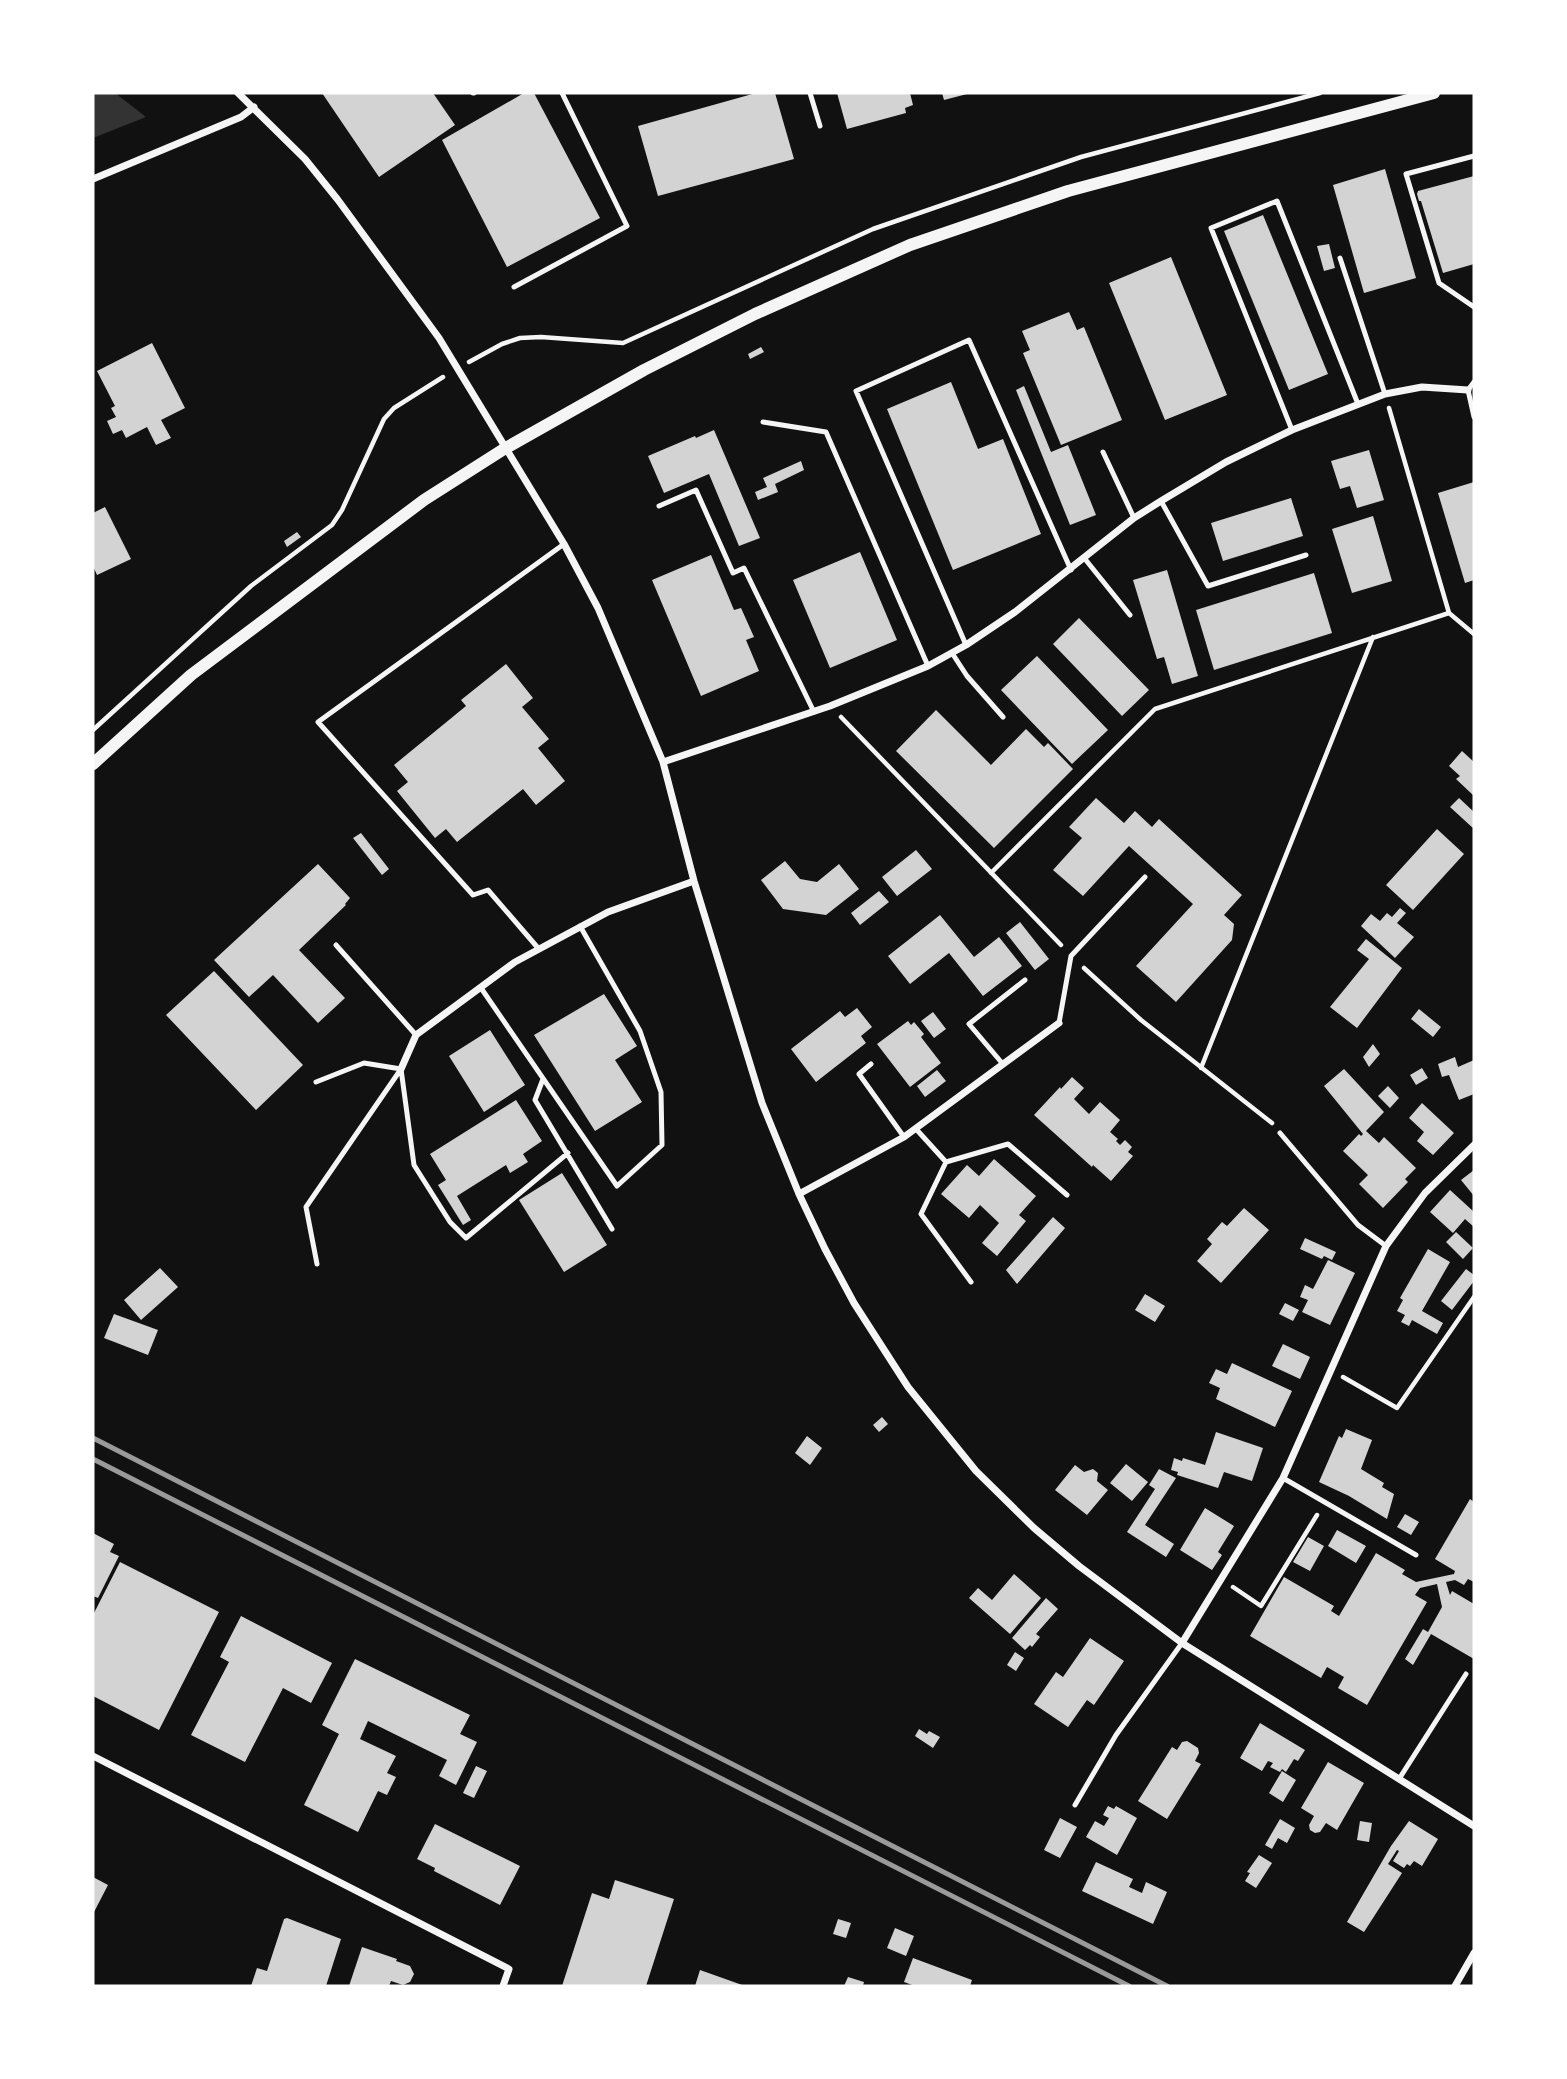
<svg xmlns="http://www.w3.org/2000/svg" width="1567" height="2079" font-family="Bitter,serif">
<style>
.water{fill:#333}
.building{fill:#d3d3d3}
.lines{fill:none;stroke-linecap:round;stroke-linejoin:round}
.path{stroke:#f5f5f5;stroke-width:4.5}
.service{stroke:#f5f5f5;stroke-width:5}
.minor{stroke:#f5f5f5;stroke-width:7}
.tertiary{stroke:#f5f5f5;stroke-width:12}
.rail{stroke:#9a9a9a;stroke-width:5}
</style>
<rect width="100%" height="100%" fill="#111"/>
<path class="water" d="M93 93H115L146 117 93 138Z"/>
<path class="building" d="M322 93H433L455 125 379 177Z
M524 93H534L600 218 507 267 442 140Z
M756 93H775L794 159 658 196 638 126Z
M837 93H910L913 105 905 108 906 113 847 129Z
M942 93H967V94L944 100Z
M1385 169 1416 278 1364 293 1333 185Z
M1474 176V264L1443 273 1421 201H1419L1417 194 1418 191Z
M1263 215 1328 374 1289 390 1224 231Z
M1329 244 1335 268 1324 271 1317 246Z
M1171 257 1227 395 1165 420 1109 283Z
M1069 312 1077 330 1084 327 1122 420 1061 445 1023 353 1030 350 1022 331Z
M152 343 185 408 161 420 171 438 156 445 147 427 126 438 122 430 113 434 107 421 116 417 111 408 115 406 97 371Z
M761 347 764 352 750 359 748 354Z
M951 382 978 449 1003 439 1041 534 953 570 887 409Z
M1024 386 1051 452 1068 445 1096 515 1070 525 1016 390Z
M714 430 760 538 739 546 709 474 664 493 648 456 695 436 696 438Z
M1369 450 1384 500 1357 508 1350 486 1340 489 1331 461Z
M801 461 804 470 775 484 778 492 758 500 755 492 767 487 763 478Z
M1474 482V580L1465 583 1438 493Z
M1291 498 1303 536 1223 561 1211 523Z
M105 507 131 559 97 575 93 566V513Z
M1373 516 1392 581 1352 593 1332 529Z
M297 532 301 537 287 547 284 541Z
M860 552 897 640 830 668 793 580Z
M711 555 734 610 741 608 754 637 746 640 759 671 701 696 652 580Z
M1167 570 1198 676 1172 684 1164 657 1157 659 1133 580Z
M1314 573 1332 633 1214 670 1196 610Z
M1079 618 1149 690 1122 716 1053 644Z
M1037 656 1108 730 1072 764 1001 690Z
M506 664 533 698 522 707 549 739 538 748 565 781 536 805 523 789 457 842 446 829 435 838 397 791 408 782 394 765 466 706 461 700Z
M936 710 991 765 1026 729 1044 747 1048 743 1073 769 994 848 896 751Z
M1462 751 1474 762V796L1456 779 1460 776 1449 766Z
M1096 798 1124 823 1135 811 1152 827 1159 819 1242 895 1224 915 1234 924 1232 940 1176 1002 1136 966 1193 904 1129 846 1083 896 1053 870 1082 838 1069 827Z
M1459 798 1474 812V829L1450 807Z
M1437 829 1464 854 1413 910 1386 885Z
M361 833 389 869 382 875 353 838Z
M916 850 932 869 897 896 882 877Z
M785 861 800 879 817 882 839 864 859 889 826 915 783 909 761 880Z
M318 864 350 898 345 904 346 905 299 950 345 998 318 1023 273 975 249 997 214 960Z
M879 891 889 902 860 925 851 913Z
M1400 908 1406 913 1397 923 1414 937 1395 958 1361 926 1371 914 1380 921 1387 913 1392 917Z
M940 915 974 957 999 937 1022 966 983 996 949 953 910 984 888 956Z
M1020 922 1049 959 1035 970 1006 933Z
M1366 939 1402 968 1357 1028 1330 1007 1369 959 1357 950Z
M214 971 303 1065 256 1110 166 1015Z
M604 994 637 1046 615 1060 642 1102 595 1131 534 1035Z
M857 1008 872 1027 861 1036 866 1043 816 1082 791 1049 840 1011 845 1017Z
M1419 1009 1441 1027 1433 1037 1411 1019Z
M933 1012 946 1029 934 1038 921 1021Z
M908 1021 911 1025 914 1022 924 1034 921 1037 941 1063 910 1087 877 1044Z
M490 1030 525 1085 484 1112 449 1056Z
M1373 1044 1380 1054 1369 1067 1363 1057Z
M1455 1057 1458 1067 1474 1060V1094L1459 1100 1449 1075 1442 1077 1438 1064Z
M1422 1068 1428 1078 1416 1085 1410 1075Z
M1344 1069 1384 1112 1366 1131 1379 1143 1384 1137 1416 1168 1405 1179 1408 1182 1383 1208 1359 1184 1368 1175 1343 1151 1359 1134 1361 1136 1363 1134 1324 1086Z
M937 1070 946 1081 925 1097 917 1086Z
M1072 1077 1084 1088 1074 1099 1089 1114 1100 1102 1120 1120 1110 1132 1118 1139 1116 1141 1120 1145 1125 1140 1132 1147 1128 1152 1133 1156 1111 1181 1093 1165 1092 1167 1034 1115 1060 1087 1061 1089Z
M1388 1086 1399 1098 1390 1108 1378 1096Z
M516 1100 542 1141 523 1154 528 1162 510 1173 506 1165 457 1196 471 1220 463 1225 438 1185 446 1180 430 1154Z
M1422 1103 1454 1133 1433 1155 1417 1141 1424 1132 1409 1118Z
M994 1159 1036 1196 1019 1215 1026 1221 997 1256 982 1243 999 1223 980 1205 969 1218 941 1194 967 1165 979 1176Z
M1474 1170V1196L1461 1180Z
M562 1173 607 1245 564 1272 519 1200Z
M1450 1190 1473 1211 1474 1209V1227L1465 1219 1453 1233 1430 1212Z
M1244 1208 1269 1230 1221 1283 1197 1261 1212 1244 1207 1239 1222 1222 1227 1226Z
M1053 1217 1065 1228 1017 1284 1006 1270Z
M1456 1232 1473 1248 1463 1259 1446 1242Z
M1305 1238 1336 1252 1332 1260 1324 1256 1322 1259 1300 1249Z
M1428 1249 1450 1262 1422 1311 1443 1323 1437 1334 1412 1320 1409 1326 1401 1322 1405 1315 1397 1311 1403 1300 1400 1298Z
M1328 1260 1355 1273 1330 1325 1302 1312 1308 1300 1300 1297 1305 1285 1313 1289Z
M160 1268 178 1287 141 1320 124 1300Z
M1466 1269 1474 1275V1281L1452 1310 1441 1301Z
M1145 1294 1165 1306 1155 1322 1135 1310Z
M1285 1303 1299 1310 1293 1321 1279 1314Z
M114 1314 158 1330 148 1355 104 1338Z
M1283 1344 1310 1357 1300 1379 1272 1366Z
M1232 1363 1292 1391 1275 1427 1216 1399 1220 1388 1209 1383 1216 1369 1227 1374Z
M882 1417 888 1424 879 1432 873 1425Z
M1346 1429 1372 1440 1361 1469 1384 1483 1382 1487 1394 1494 1387 1519 1349 1496 1319 1482 1339 1436 1342 1438Z
M1216 1432 1263 1448 1252 1481 1224 1472 1218 1488 1177 1475 1178 1472 1171 1470 1174 1458 1182 1461 1183 1458 1205 1465Z
M807 1436 822 1448 810 1465 795 1453Z
M1126 1464 1148 1482 1132 1501 1110 1483Z
M1075 1465 1084 1472 1093 1469 1098 1473 1097 1481 1108 1490 1087 1515 1055 1490Z
M1159 1469 1176 1478 1145 1525 1174 1544 1166 1557 1127 1532 1155 1489 1149 1485Z
M1470 1499 1474 1502V1582L1468 1579 1464 1585 1455 1580 1446 1582 1450 1595 1452 1591 1474 1604V1659L1431 1634 1413 1665 1405 1659 1423 1629 1428 1632 1442 1607 1437 1584 1420 1588 1415 1595 1427 1602 1367 1705 1338 1688 1344 1677 1327 1667 1321 1678 1250 1636 1284 1577 1334 1606 1331 1611 1339 1616 1376 1553 1405 1570 1402 1574 1416 1582 1454 1574 1455 1571 1435 1559Z
M1205 1508 1234 1526 1218 1552 1222 1555 1212 1570 1180 1550Z
M1405 1514 1419 1522 1411 1535 1397 1527Z
M1337 1530 1366 1546 1356 1563 1328 1546Z
M93 1533 114 1544 110 1552 119 1556 98 1598 93 1596Z
M1308 1537 1324 1546 1310 1571 1293 1562Z
M120 1562 219 1612 159 1730 93 1696V1615Z
M1014 1574 1041 1598 1010 1634 969 1598 978 1588 992 1600Z
M1046 1598 1058 1609 1036 1634 1040 1637 1032 1647 1030 1645 1025 1650 1012 1638Z
M241 1616 332 1663 311 1703 283 1688 245 1762 191 1735 229 1662 220 1657Z
M1090 1638 1124 1661 1094 1705 1087 1700 1068 1727 1034 1704 1056 1672 1063 1677Z
M1015 1652 1024 1658 1016 1671 1007 1665Z
M355 1659 470 1715 460 1734 477 1742 456 1785 439 1776 447 1760 368 1721 360 1739 396 1756 387 1773 396 1777 387 1795 378 1791 358 1832 304 1805 339 1734 322 1725Z
M1260 1723 1305 1750 1298 1761 1294 1759 1286 1772 1282 1769 1280 1772 1270 1767 1273 1763 1268 1761 1262 1771 1240 1758Z
M919 1729 927 1734 929 1731 940 1737 933 1748 915 1736Z
M1187 1741 1198 1748 1199 1753 1195 1761 1201 1764 1167 1819 1138 1801 1172 1747 1177 1750 1182 1742Z
M1328 1762 1364 1783 1337 1830 1326 1823 1320 1832 1315 1833 1310 1830 1309 1825 1314 1816 1301 1808Z
M476 1766 487 1771 474 1798 463 1793Z
M1282 1771 1296 1780 1283 1802 1269 1793Z
M1108 1806 1114 1809 1116 1806 1137 1818 1117 1855 1086 1837 1095 1821 1104 1826 1109 1818 1103 1815Z
M1060 1818 1077 1827 1060 1858 1044 1850Z
M1280 1819 1295 1828 1287 1843 1278 1838 1272 1849 1265 1845Z
M1360 1821 1372 1823 1369 1842 1357 1840Z
M1409 1821 1438 1839 1422 1866 1414 1861 1410 1866 1407 1864 1404 1868 1393 1861 1399 1851 1397 1850 1388 1864 1402 1873 1364 1932 1347 1922 1391 1846Z
M435 1824 520 1866 500 1905 434 1871 435 1868 417 1859Z
M1259 1855 1272 1863 1256 1888 1245 1881 1250 1873 1247 1872Z
M1096 1862 1133 1879 1129 1887 1142 1893 1146 1882 1167 1892 1153 1924 1082 1891Z
M93 1877 108 1885 93 1914Z
M615 1880 674 1899 646 1986H562L592 1893 609 1899Z
M287 1918 341 1939 326 1986H251L257 1968 267 1971 284 1919Z
M838 1919 851 1923 846 1938 833 1934Z
M895 1928 914 1936 906 1956 887 1948Z
M362 1947 397 1959 396 1961 410 1966 414 1974 410 1982 403 1985 391 1981 389 1986H349Z
M913 1958 972 1980 970 1986H915L904 1982Z
M700 1970 745 1986H695Z
M848 1977 864 1982 863 1986H844Z"/>
<g class="lines">
<path class="path" d="M469 362 502 344 520 338 541 337 623 343 873 229 1081 157 1320 93
M1389 408 1449 613 1474 634
M841 717 1061 945
M93 730 251 586 332 525 342 510 384 419 394 408 443 377
M991 873 1155 709 1449 613
M1084 968 1141 1020 1272 1123
M1201 1068 1373 637
M1343 1377 1397 1408 1474 1297
M1233 1587 1261 1606 1317 1515"/>
<path class="service" d="M473 93H474
M810 93 820 126
M1474 156 1406 174 1439 283 1474 307
M1340 258 1385 394
M514 287 627 226 562 93
M1474 382 1468 390 1474 417
M763 422 826 432 928 666
M1292 430 1211 228 1277 201 1358 404
M1103 452 1134 518
M1161 501 1208 586 1306 555
M659 506 696 490 733 573 744 568 814 712
M1085 559 1130 615
M966 645 856 391 969 340 1071 570
M952 653 967 676 1003 717
M336 945 416 1035
M538 948 488 890 473 895 318 722 564 544
M481 988 617 1186 662 1145 661 1092 640 1031 580 926
M1059 1023 1071 956 1145 877
M1002 1063 969 1024 1025 980
M871 1064 859 1074 904 1137
M401 1069 414 1165 450 1222 466 1238 568 1153
M543 1079 535 1100 612 1229
M316 1082 364 1063 401 1069
M916 1129 946 1162 1008 1144 1067 1195
M1280 1133 1358 1225 1386 1246
M946 1162 921 1214 971 1282
M317 1264 306 1207 401 1069
M1283 1478 1416 1555
M1399 1779 1466 1674
M1075 1805 1116 1735 1182 1643"/>
<path class="minor" d="M238 93 305 159 338 200 439 338 564 544 598 608 663 762 694 881 762 1103 799 1194 825 1249 854 1303 908 1387 976 1471 1034 1528 1079 1566 1182 1643 1474 1826
M93 179 241 117 254 107
M663 762 830 706 928 666 966 645 1015 612 1134 518 1161 501 1226 462 1292 430 1385 394 1422 387 1468 390
M401 1069 416 1035 515 962 608 912 694 881
M799 1194 904 1137 1059 1023
M1182 1643 1283 1478 1386 1246 1425 1193 1474 1145
M93 1756 509 1969 503 1986
M1455 1986 1474 1953"/>
<path class="tertiary" d="M93 764 191 675 424 500 504 449 644 370 755 314 910 245 1068 191 1434 93"/>
<path class="rail" d="M93 1438 1167 1986
M93 1459 1129 1986"/>
</g>
<rect width="1567" height="2079" fill="none" stroke="#ffffff" stroke-width="189"/>
</svg>
